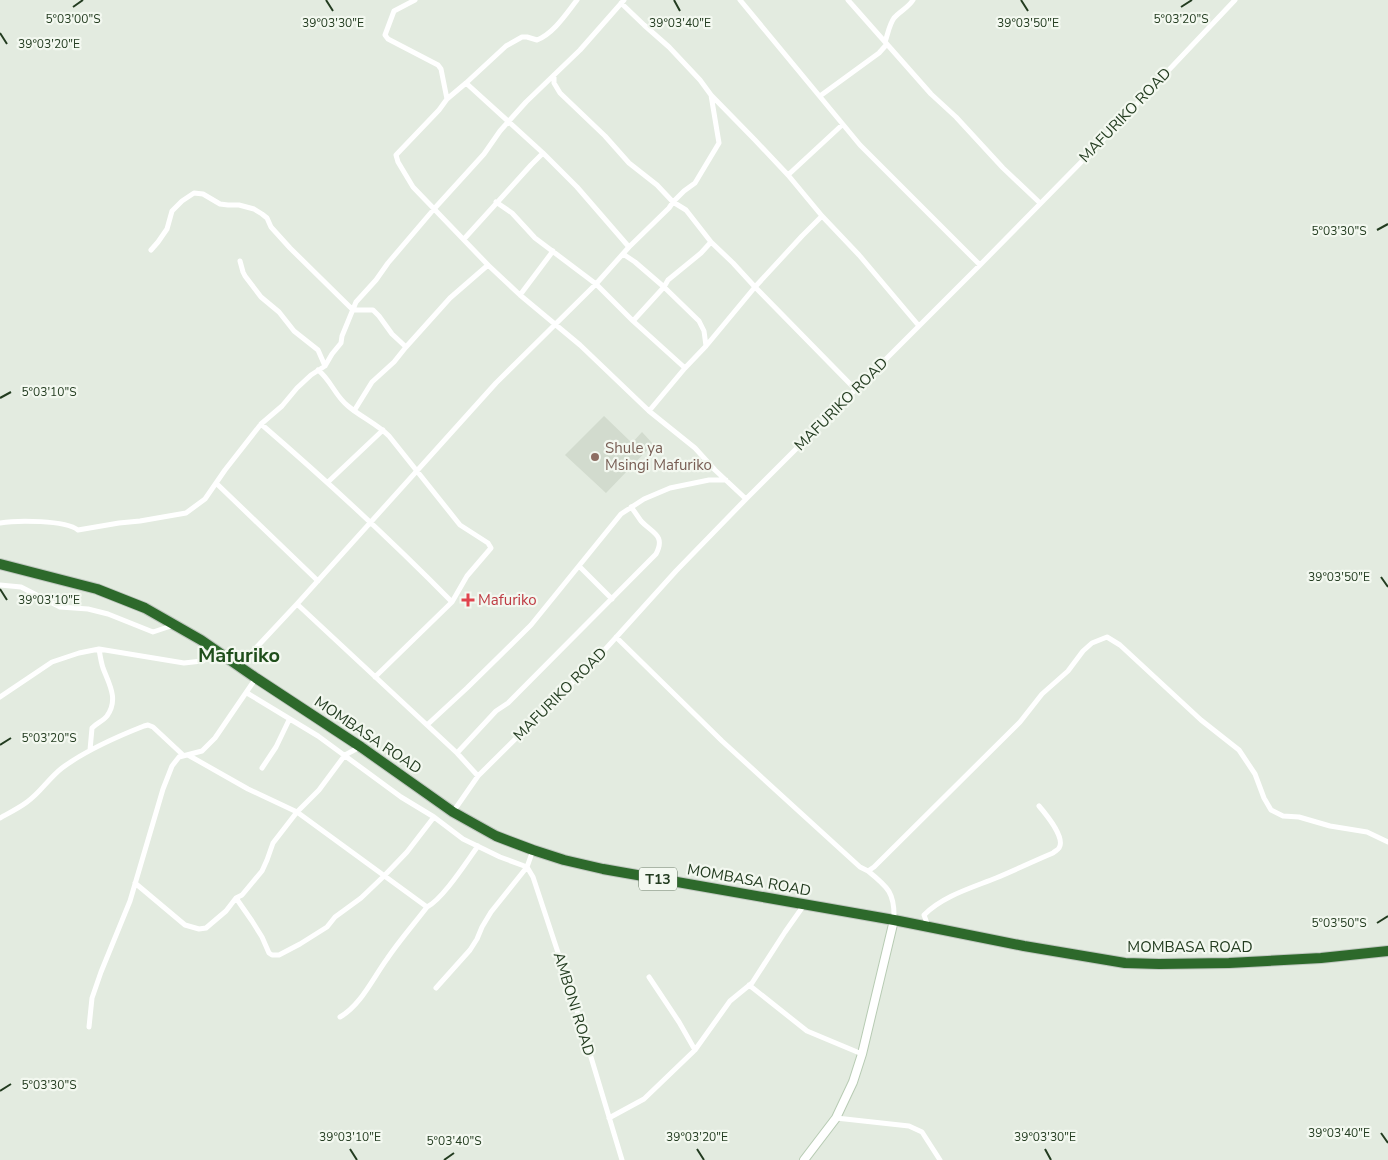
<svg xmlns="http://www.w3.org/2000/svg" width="1388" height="1160" font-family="'Nunito Sans',sans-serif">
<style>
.built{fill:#d2dbce}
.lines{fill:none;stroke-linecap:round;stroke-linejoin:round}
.secondary-casing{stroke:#b7cbb3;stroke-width:10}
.highway-casing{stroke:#c1c8c1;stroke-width:12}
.street{stroke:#fff;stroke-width:5}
.secondary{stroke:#fff;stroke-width:8}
.highway{stroke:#2d692b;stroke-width:10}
.ticks{fill:none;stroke:#233c20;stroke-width:2}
.education-dot{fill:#8d6e63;stroke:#f3f8f0;stroke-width:2}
.health-dot{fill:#e0444e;stroke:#f3f8f0;stroke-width:2}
.labels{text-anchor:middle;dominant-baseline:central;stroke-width:4.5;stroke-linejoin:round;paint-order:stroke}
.shield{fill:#f3f8f0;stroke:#61745e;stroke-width:1}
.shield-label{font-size:14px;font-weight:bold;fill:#233c20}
.street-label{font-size:15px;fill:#233c20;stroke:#f3f8f0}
.education-label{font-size:15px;fill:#785e54;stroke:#f3f8f0;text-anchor:start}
.health-label{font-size:15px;fill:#be3a42;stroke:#f3f8f0;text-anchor:start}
.district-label{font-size:20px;font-weight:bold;fill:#1f4e1b;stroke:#f3f8f0}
.ticks-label{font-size:12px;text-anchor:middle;fill:#233c20;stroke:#f3f8f0;stroke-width:4.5;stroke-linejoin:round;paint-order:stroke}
</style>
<rect width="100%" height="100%" fill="#e3ebe0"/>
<path class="built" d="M604 416 632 443 642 432 653 444 606 493 565 455Z"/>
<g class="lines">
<defs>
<path id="secondary" d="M804 1160 836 1118 853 1082 862 1054 894 920"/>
<path id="highway" d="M0 564 97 589 145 608 201 640 256 678 361 747 453 812 496 836 533 850 564 860 603 869 894 920 1024 946 1125 963 1159 964 1229 963 1321 958 1388 951"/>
</defs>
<use href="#secondary" class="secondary-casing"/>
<use href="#highway" class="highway-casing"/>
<path class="street" d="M415 0 394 11 385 35 388 39 438 65 441 69 447 99
M577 0C566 14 554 33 537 40L527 37H522L506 46 466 83 447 99 439 110 396 155 398 162 413 187 488 265 520 295 580 345 649 411 695 448 715 470 746 499
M740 0 860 145 980 265
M848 0 931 94 956 117 1003 168 1040 203
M621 3 644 25 669 47 700 80 711 95 755 140 788 175 822 216 859 255 919 326
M885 42C888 34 889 25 894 18 900 11 908 8 913 0
M554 75V83L560 93 605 136 629 163 657 185 673 202 686 210 711 242 733 263 755 287 856 390
M466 83 543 153 577 187 629 247
M820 96 879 53 887 44
M788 175 842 125
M496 202 512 213 535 238 596 284 633 321 685 368
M464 239 531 165 543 153
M151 250 158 242 167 229 172 211 182 201 194 193 203 194 220 204 228 205H239L254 209 262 214 267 218 271 227 290 248 353 310H373L379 316 392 334 406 347
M623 254 635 262 664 287 699 321 704 331 706 346
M240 261 243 272 245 276 261 297 279 312 294 331 318 350 325 366
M520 295 553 251
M633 321 664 287 668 280 701 253 711 242
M318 370C331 380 335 396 348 406 361 417 377 424 389 436L460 525 488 543 491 548 467 576 452 602 375 677
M354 411 372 382 394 362 406 347 450 298 488 265
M649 411 685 368 706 346 755 287 802 236 822 216
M261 424C327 481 391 540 452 602
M328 482 383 430
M216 483 318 581
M0 523C17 520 65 520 78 530L119 523 140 521 186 513 205 499 225 470 261 424 282 406 297 388 311 375 325 366 332 354 341 343 342 336 356 302 376 280 388 263 434 209 484 154 500 131 526 102 580 50 624 0
M579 566 612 599
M0 585 21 587 60 607 88 609 108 614 153 632 174 625
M297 604 457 753 478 776
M616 637 722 741 860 867 868 871 874 867 1020 722 1042 694 1068 671 1083 651 1092 643 1107 637 1120 645 1201 720 1239 750 1255 774 1264 798 1271 810 1283 816 1299 817 1330 826 1367 832 1388 842
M239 666 297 604 496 383 596 284 629 247 669 208 673 202 684 191 695 183 719 143 711 95
M247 693 318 736 401 797 434 817 463 839 500 857 527 867 491 912 482 927 477 939 470 950 436 988
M0 697 52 662 79 653 99 649 184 663 202 661 209 658 222 655
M427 725 467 688 531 625 621 514 644 499 670 488 709 480H726
M90 750 92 728C97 723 103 721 107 716 119 699 109 684 103 668 101 662 100 655 99 649
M457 753 496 711 508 703 656 554C666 535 652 533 641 521 638 517 635 512 631 507
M188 755 248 789 297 812 427 907
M262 768 276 747 289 720
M453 812 478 776 601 654 676 571 746 499 980 265 1095 148 1235 0
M0 818C9 813 19 808 27 802 40 793 49 778 62 768 86 750 116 737 144 726L148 725 153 727 183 755
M533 850 527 867 533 877 575 1004 622 1160
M868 871C888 887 895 893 894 920
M135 883 185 925 199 929 206 928 226 911 236 898 242 895 262 871 267 860 273 843 297 812 319 790 345 755 360 747
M236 898 252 921 262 937 269 953 272 955H279L300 944 327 927 335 917 361 898 384 876 407 852 434 817
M928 926 924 915C943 896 971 888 996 878 1015 870 1034 861 1053 853 1055 851 1058 850 1059 848 1066 838 1045 813 1039 806
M649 977 679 1022 695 1050
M749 985 807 1031 862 1054
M340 1017C361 1005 373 978 387 959 399 941 414 924 427 907 443 899 467 861 478 846
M89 1027 92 998 101 972 130 901 163 789 172 766 179 757 202 751 215 738 256 678
M609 1118 644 1099 695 1050 730 1001 752 983 785 932 804 905
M836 1118 909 1126 922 1132 940 1160"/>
<use href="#secondary" class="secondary"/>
<use href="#highway" class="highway"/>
</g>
<path class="ticks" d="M326 0 333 11M674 0 680 11M1021 0 1028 11M73 7 83 0M1181 7 1192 0M0 33 7 44M1377 230 1388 224M0 398 11 392M1381 577 1388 587M0 589 7 600M0 745 11 738M1377 923 1388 916M0 1091 11 1084M1381 1133 1388 1143M350 1149 357 1160M697 1149 704 1160M1045 1149 1051 1160M444 1160 454 1153"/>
<circle class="education-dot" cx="595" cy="457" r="5"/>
<path class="health-dot" d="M465.5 592.5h5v5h5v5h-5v5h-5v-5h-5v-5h5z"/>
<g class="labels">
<rect class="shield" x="639" y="867.5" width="38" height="23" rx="4"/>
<g class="shield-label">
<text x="658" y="879">T13</text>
</g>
<g class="street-label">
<text transform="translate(1125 115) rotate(-46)">MAFURIKO ROAD</text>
<text transform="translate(841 404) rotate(-45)">MAFURIKO ROAD</text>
<text transform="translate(560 694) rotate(-45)">MAFURIKO ROAD</text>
<text transform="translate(368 735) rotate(34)">MOMBASA ROAD</text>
<text transform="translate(749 880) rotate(10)">MOMBASA ROAD</text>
<text x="1190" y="947">MOMBASA ROAD</text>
<text transform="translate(574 1004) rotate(73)">AMBONI ROAD</text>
</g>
<g class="education-label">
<text x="605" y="448">Shule ya<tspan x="605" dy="17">Msingi Mafuriko</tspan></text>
</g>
<g class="health-label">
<text x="478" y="600">Mafuriko</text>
</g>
<g class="district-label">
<text x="239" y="655">Mafuriko</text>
</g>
</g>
<g class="ticks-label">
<text x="73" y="23">5°03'00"S</text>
<text x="1181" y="23">5°03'20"S</text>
<text x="333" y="27">39°03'30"E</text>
<text x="680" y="27">39°03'40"E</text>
<text x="1028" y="27">39°03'50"E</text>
<text x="49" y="48">39°03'20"E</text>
<text x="1339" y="235">5°03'30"S</text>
<text x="49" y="396">5°03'10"S</text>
<text x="1339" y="581">39°03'50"E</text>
<text x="49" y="604">39°03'10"E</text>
<text x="49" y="742">5°03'20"S</text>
<text x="1339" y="927">5°03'50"S</text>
<text x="49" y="1089">5°03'30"S</text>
<text x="1339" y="1137">39°03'40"E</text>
<text x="350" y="1141">39°03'10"E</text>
<text x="697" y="1141">39°03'20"E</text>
<text x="1045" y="1141">39°03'30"E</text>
<text x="454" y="1145">5°03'40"S</text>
</g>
</svg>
